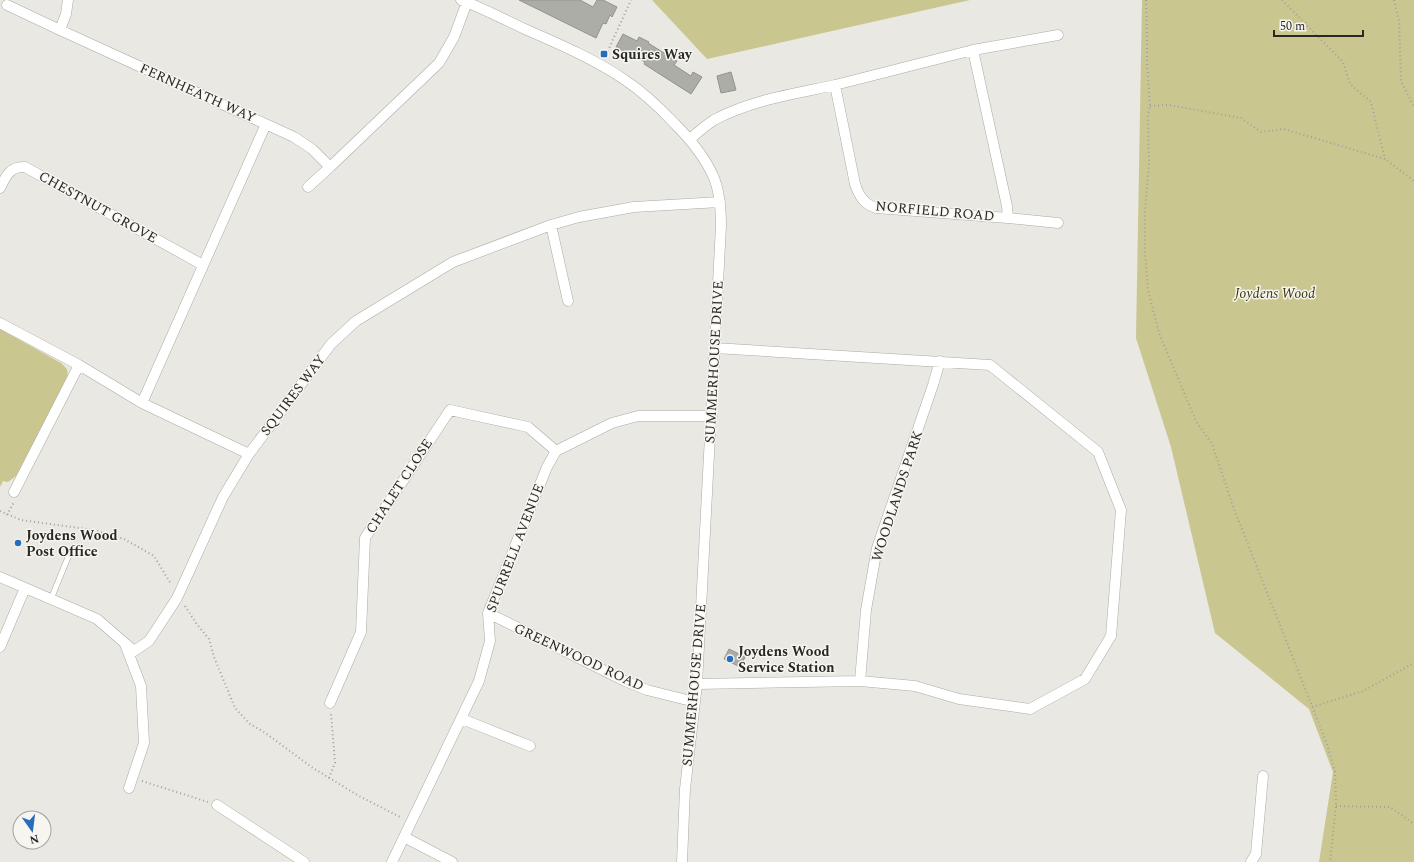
<svg xmlns="http://www.w3.org/2000/svg" width="1414" height="862" font-family="Spectral,serif">
<style>
.green{fill:#cac690}
.building{fill:#adada7;stroke:#93938d}
.lines{fill:none;stroke-linecap:round;stroke-linejoin:round}
.service-casing{stroke:#ababa4;stroke-width:6}
.minor-casing{stroke:#ababa4;stroke-width:11}
.path{stroke:#a1a09b;stroke-width:2;stroke-dasharray:1 3;stroke-linecap:butt}
.service{stroke:#fff;stroke-width:5}
.minor{stroke:#fff;stroke-width:10}
.poi-dot{fill:#266dbe;stroke:#f6f5ef;stroke-width:1.5}
.labels{text-anchor:middle;dominant-baseline:central;stroke-width:3;stroke-linejoin:round;paint-order:stroke}
.poi-label{font-size:14px;font-weight:bold;fill:#282825;stroke:#f6f5ef;text-anchor:start}
.street-label{font-size:14px;fill:#282825;stroke:#f6f5ef}
.park-label{font-size:14px;font-style:italic;fill:#3b370b;stroke:#f6f5ef}
</style>
<rect width="100%" height="100%" fill="#e9e8e2"/>
<path class="green" d="M652 0H970L707 59Z
M1142 0H1414V862H1319L1333 772 1309 709 1215 633 1171 447 1136 338Z
M0 329 61 363 67 369 68 377 16 476 8 482 3 481 0 487Z"/>
<path class="building" d="M519 0H580L593 7 597 0H603L617 7 612 17 610 15 606 24 603 23 596 38Z
M623 34 637 41 639 37 649 42 648 43 677 61 674 65 691 76 693 72 702 77 691 94 644 64 645 62 616 47Z
M731 72 736 90 721 93 717 76Z
M729 649 745 657 740 667 724 659Z"/>
<g class="lines">
<defs>
<path id="service" d="M51 599 71 550"/>
<path id="minor" d="M68 0 66 14 60 30 294 137 312 149 330 167 439 63 454 37 467 2
M461 0C483 8 505 20 527 30 559 44 596 60 625 80 643 92 660 108 675 124 691 140 705 157 714 178 720 193 721 210 721 226L697 684 685 789 682 862
M7 5 60 30
M835 85 973 50 1058 35
M690 139C698 132 706 125 714 120 751 100 794 94 835 85L855 184C859 196 864 204 876 208L1008 218 1007 206 973 50
M308 187 330 167
M0 188C6 176 10 166 25 167L203 265
M1008 218 1058 223
M551 225 568 301
M0 323 79 365 142 403 249 454
M715 348 990 365 1098 452 1121 510 1111 636 1085 679 1030 709 959 699 915 686 860 681
M142 403 266 124
M14 492 79 365
M0 577 97 619 134 651 149 641 177 598 223 497 249 454 331 344 356 321 453 262 551 225 579 217 634 207 720 202
M488 613 625 681 647 690 695 702
M125 644 141 686 144 743 129 788
M0 647 25 588
M697 684 860 681 866 610 877 548 933 385 940 361
M330 703 361 632 365 538 450 410 528 427 556 451
M462 719 530 746
M217 805 304 862
M404 837 452 862
M392 862 479 681 490 641 488 613 547 467 556 451 612 423 638 416H712
M1251 862 1256 854 1263 776"/>
</defs>
<use href="#service" class="service-casing"/>
<use href="#minor" class="minor-casing"/>
<path class="path" d="M1146 0 1147 38V62L1150 106 1148 115 1149 164 1145 210V254L1148 290 1159 333 1196 421 1212 444 1234 509 1327 744 1335 772 1336 806 1330 862
M1282 0 1343 62 1350 84 1371 102 1385 159
M1394 0 1399 21 1401 81 1414 107
M606 55 631 0
M1150 106 1169 105 1241 118 1261 132 1284 129 1385 159 1414 181
M0 511 21 520 94 530 124 539 154 556 171 584
M7 515 14 502
M185 606 196 623 209 639 214 657 235 708 250 724 264 732 313 768 359 796 402 818
M1312 707 1363 691 1414 663
M329 778 335 763 331 714
M142 781 208 802
M1336 806 1390 807 1414 824"/>
<use href="#service" class="service"/>
<use href="#minor" class="minor"/>
</g>
<g class="poi-dot">
<rect x="600" y="50" width="8" height="8" rx="2"/>
<circle cx="18" cy="543" r="4"/>
<circle cx="730" cy="659" r="4"/>
</g>
<g class="labels">
<g class="poi-label">
<text x="612" y="54">Squires Way</text>
<text x="26" y="535">Joydens Wood<tspan x="26" dy="16">Post Office</tspan></text>
<text x="738" y="651">Joydens Wood<tspan x="738" dy="16">Service Station</tspan></text>
</g>
<g class="street-label">
<text transform="translate(198 93) rotate(24)">FERNHEATH WAY</text>
<text transform="translate(98 207) rotate(29)">CHESTNUT GROVE</text>
<text transform="translate(935 211) rotate(5)">NORFIELD ROAD</text>
<text transform="translate(714 362) rotate(-87)">SUMMERHOUSE DRIVE</text>
<text transform="translate(293 395) rotate(-53)">SQUIRES WAY</text>
<text transform="translate(399 486) rotate(-57)">CHALET CLOSE</text>
<text transform="translate(897 496) rotate(-72)">WOODLANDS PARK</text>
<text transform="translate(515 548) rotate(-69)">SPURRELL AVENUE</text>
<text transform="translate(579 657) rotate(25)">GREENWOOD ROAD</text>
<text transform="translate(694 685) rotate(-85)">SUMMERHOUSE DRIVE</text>
</g>
<g class="park-label">
<text x="1275" y="293">Joydens Wood</text>
</g>
</g>
<g transform="translate(32 830) rotate(166)"><circle r="19" fill="#f6f5ef" stroke="#a4a39e"/>
<path d="M0-3L7 15L0 10L-7 15Z" fill="#266dbe"/>
<text y="-6" font-size="11" font-weight="bold" text-anchor="middle" fill="#282825">N</text>
</g>
<path d="M1274 30v6h89v-6" fill="none" stroke="#282825" stroke-width="2"/>
<text x="1280" y="30" font-size="12" fill="#282825" stroke="#f6f5ef" stroke-width="3" paint-order="stroke">50 m</text>
</svg>
